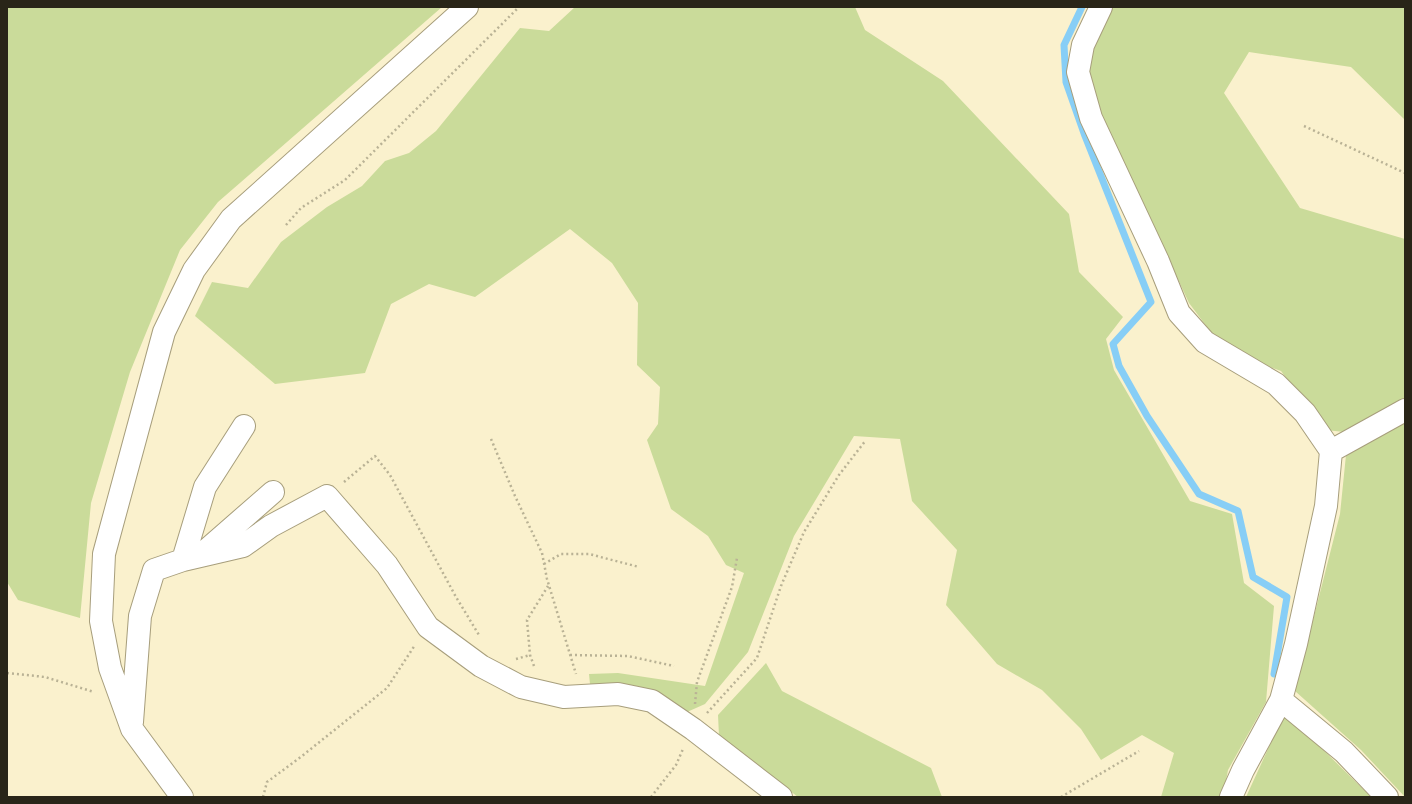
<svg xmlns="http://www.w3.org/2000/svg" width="1412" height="804" font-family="Jost,sans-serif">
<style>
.green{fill:#cadb9a}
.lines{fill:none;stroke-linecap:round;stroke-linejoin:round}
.stream{stroke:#87cef6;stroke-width:7}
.minor-casing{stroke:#a79e7c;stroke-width:24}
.path{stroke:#b9b295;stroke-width:2.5;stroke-dasharray:2 3;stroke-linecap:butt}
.minor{stroke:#fff;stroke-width:22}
</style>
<rect width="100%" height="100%" fill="#faf1cd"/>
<path class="green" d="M7 7H442L218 202 180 250 130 372 91 503 80 618 18 600 7 582Z
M575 7H855L865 30 943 81 1069 214 1079 272 1123 317 1106 339 1114 370 1190 501 1232 514 1244 583 1274 606 1266 702 1228 770 1223 797H1161L1174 753 1142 735 1101 760 1081 729 1042 690 997 664 946 605 957 550 912 501 900 439 854 436 794 536 748 652 705 704 687 712 654 693 590 684 589 674 618 673 705 686 744 573 726 565 708 536 671 509 647 440 658 424 660 387 637 365 638 303 612 263 570 229 475 297 429 284 391 304 365 373 275 384 195 316 212 282 248 288 281 242 327 207 362 186 385 161 409 153 436 131 520 28 549 31Z
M1112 7H1405V120L1351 67 1249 52 1224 93 1300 208 1405 239V402L1344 432 1326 430 1281 371 1247 359 1213 335 1189 303 1100 111 1089 73 1091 53Z
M1405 422V797L1361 750 1295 691 1340 514 1346 455Z
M766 663 782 691 931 768 942 797H798L719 736 718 715Z
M1285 712 1371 797H1246Z"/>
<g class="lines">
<path class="stream" d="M1082 7 1064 45 1066 82 1085 136 1151 302 1113 344 1119 366 1147 416 1199 494 1238 511 1253 577 1287 597 1274 674"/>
<defs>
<path id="minor" d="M1101 7 1083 45 1078 72 1091 118 1158 261 1179 313 1205 342 1276 384 1305 413 1331 451 1326 506 1296 644 1281 700 1243 770 1231 797
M1331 451 1405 410
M202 554 273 492
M183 560 205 487 244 426
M1281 700 1344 752 1387 797
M132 722 140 616 154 570 183 560 243 546 271 526 327 496 387 565 428 627 481 666 521 687 564 697 618 694 652 701 693 729 781 797
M182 797 132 729 110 668 101 621 104 554 164 332 194 270 231 219 467 7"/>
</defs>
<use href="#minor" class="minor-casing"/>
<path class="path" d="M1304 126 1405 173
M286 225 301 208 345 180 519 7
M491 439 515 496 542 553 547 579 576 674
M344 482 375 456 390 475 456 597 479 635
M544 564 561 554H589L639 567
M570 655 628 656 674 666
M516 659 530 655
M534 666 530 655 527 620 548 586
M7 673 45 677 94 692
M695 704 697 682 732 587 737 558
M707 713 757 658 781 586 804 532 839 475 866 440
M263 797 267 782 302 756 387 688 415 645
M651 797 676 765 683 749
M1061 797 1139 751"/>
<use href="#minor" class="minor"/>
</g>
<rect width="1412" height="804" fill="none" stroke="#292518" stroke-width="16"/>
</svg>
